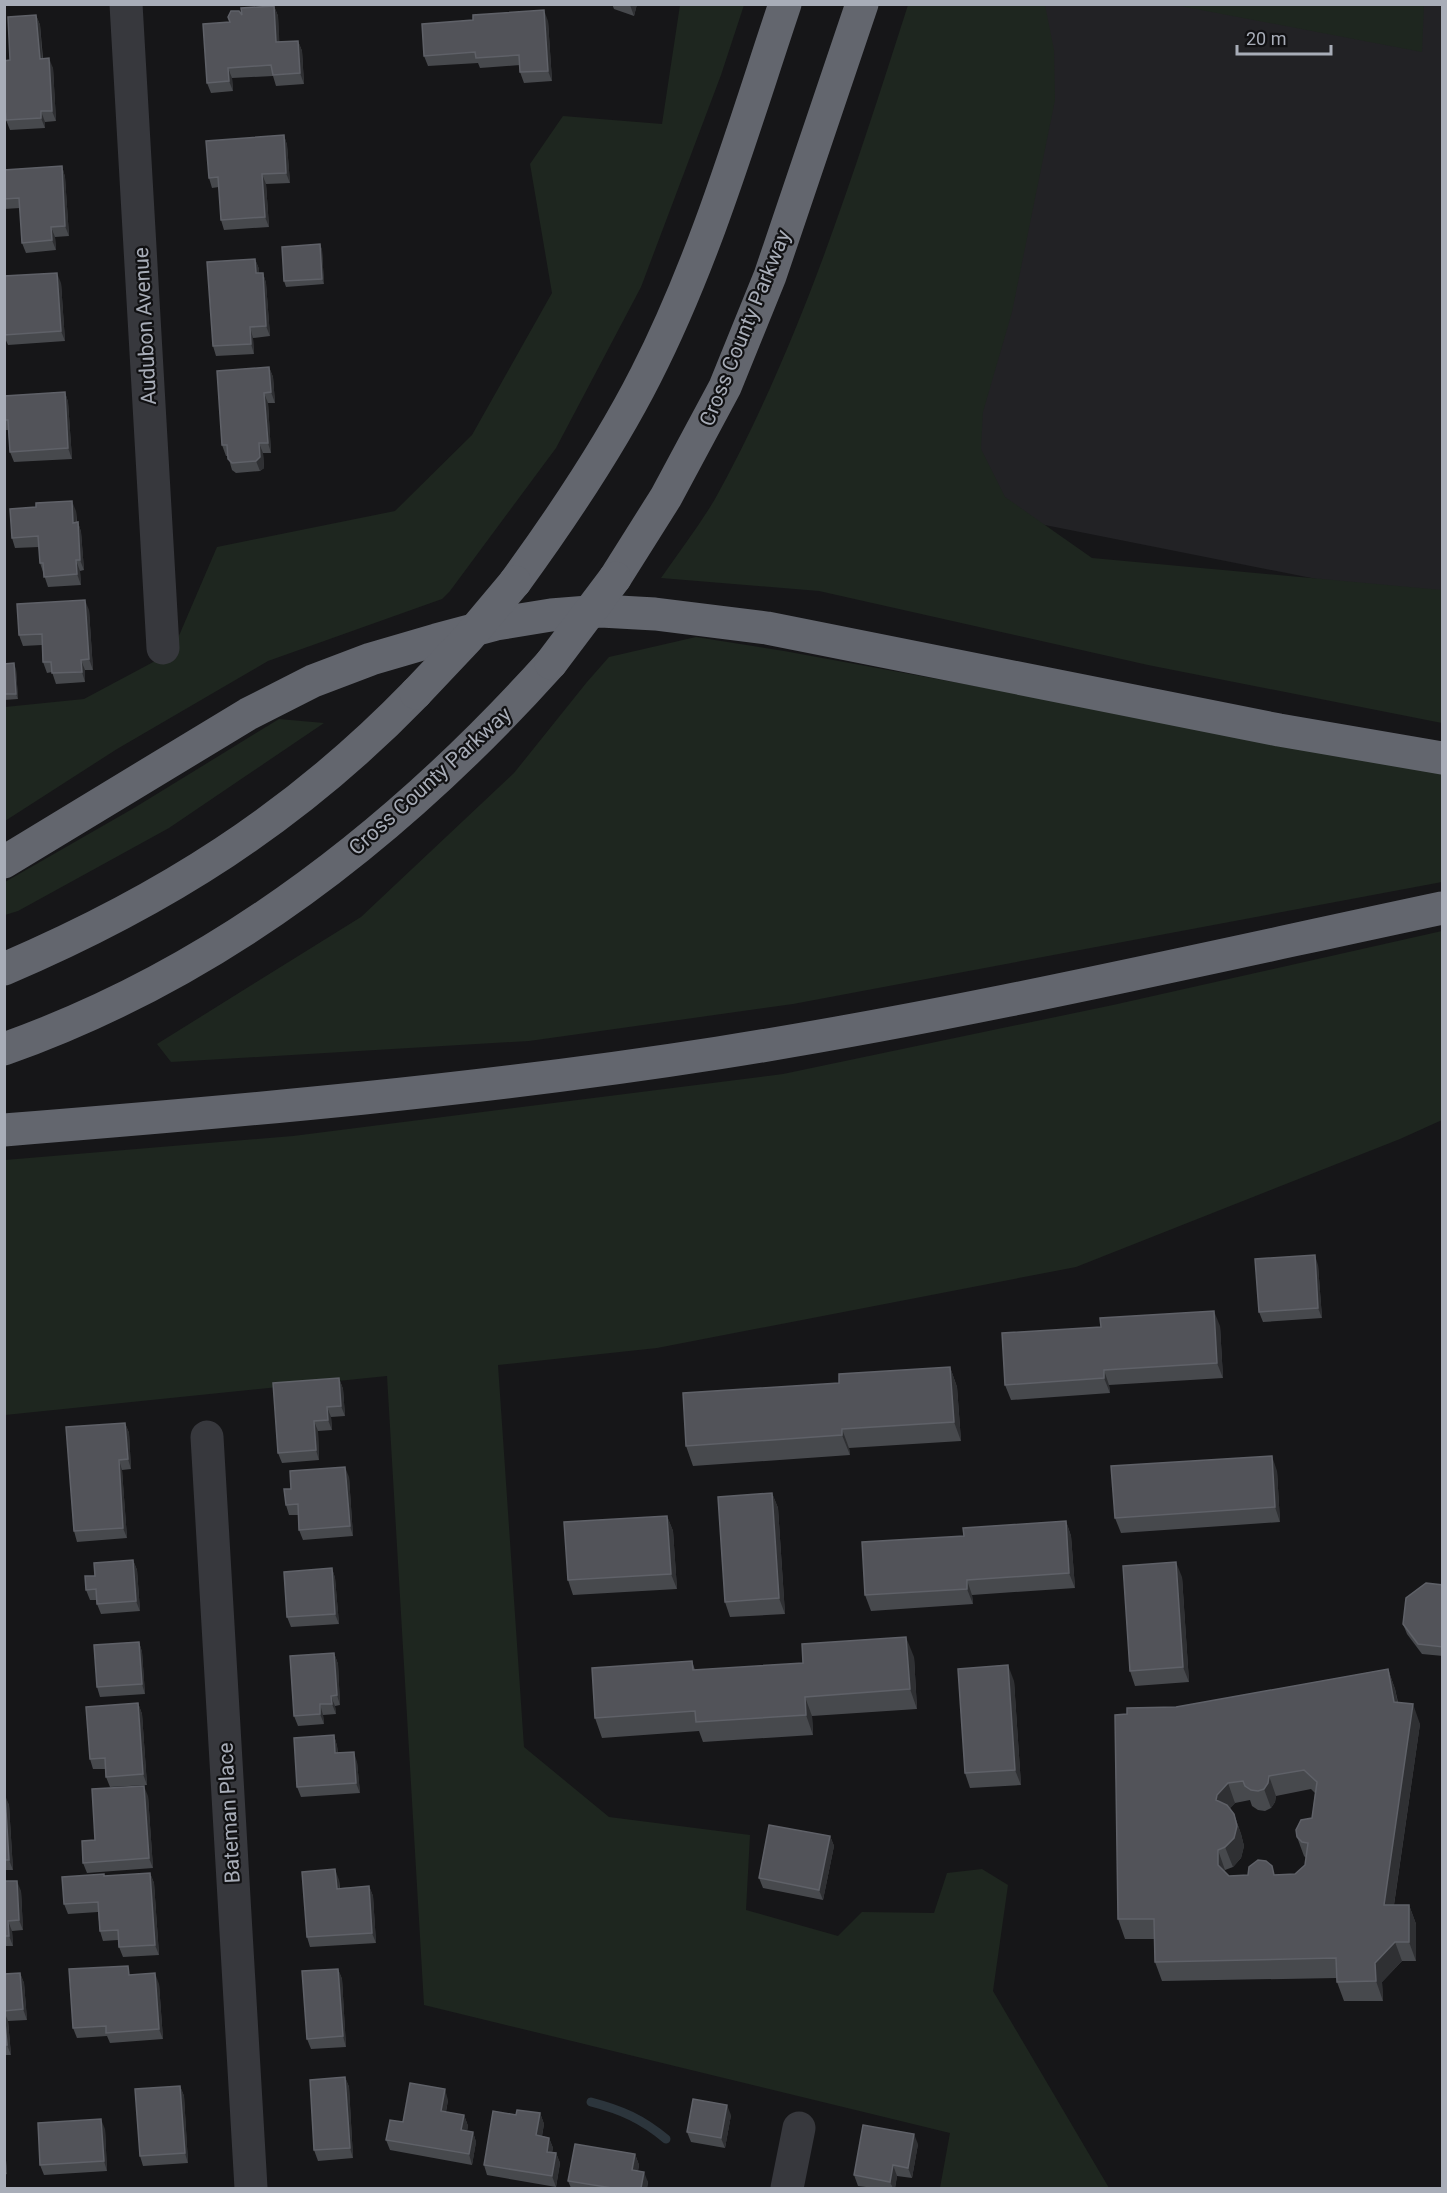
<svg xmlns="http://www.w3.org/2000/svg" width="1447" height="2193" font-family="Roboto,sans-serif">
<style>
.built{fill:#222225}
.green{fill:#1e261f}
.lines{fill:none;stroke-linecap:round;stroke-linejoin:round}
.stream{stroke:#2c353c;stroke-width:9}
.street{stroke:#37383d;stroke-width:33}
.highway{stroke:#63666e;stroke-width:33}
.highway-bridge{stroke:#63666e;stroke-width:33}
.wall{fill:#47494d;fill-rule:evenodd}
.shaded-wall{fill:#2f3033}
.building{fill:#525359;stroke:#5f6168;stroke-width:1.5;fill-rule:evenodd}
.labels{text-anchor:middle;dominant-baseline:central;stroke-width:4.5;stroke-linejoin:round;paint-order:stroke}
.street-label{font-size:21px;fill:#a8adb8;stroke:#111113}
</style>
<rect width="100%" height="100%" fill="#161618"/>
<path class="built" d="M956 5H1442V604L803 477Z"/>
<path class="green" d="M680 5H744L721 75 641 287 556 448 450 591 442 599 268 661 117 749 5 821V707L84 699 172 652 217 547 395 511 472 435 552 293 530 164 563 116 662 124Z
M908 5H1045L1054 50 1055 100 1012 312 983 412 981 449 1005 497 1092 558 1442 590V723L1148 665 819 591 661 578C679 552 699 526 715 499 801 343 854 173 908 5Z
M1175 5H1424L1422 52Z
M696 637 784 651 1442 771V882L793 1004 529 1041 171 1062 157 1044 361 917 514 773 587 682 609 657Z
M279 719 324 723 169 828 18 911 5 915V882L134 808Z
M1442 931V1120L1400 1139 1076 1267 657 1348 498 1365 524 1747 609 1817 750 1835 746 1910 838 1936 862 1912 934 1913 947 1873 982 1869 1008 1885 993 1991 1109 2188H940L950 2133 424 2005 387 1376 5 1415V1160L293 1136 783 1074 1113 1005Z"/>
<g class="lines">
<path class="stream" d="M591 2102C622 2110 642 2119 666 2139"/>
<path class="street" d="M126 4 163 648
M207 1437 251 2188
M787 2188 799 2128"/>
<path class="highway" d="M615 578 666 497 725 387 770 276 862 4
M515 582C563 516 609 448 646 375 706 257 743 129 785 4
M4 862 248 714 313 681 371 659 436 640 496 624 551 615 601 611 655 614 767 628 1279 730 1442 758
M4 969C163 901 295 818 416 693
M4 1049C219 973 401 830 551 663
M4 1130C243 1111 481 1090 718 1053 961 1015 1202 959 1442 908"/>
<path class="highway-bridge" d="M551 663 615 578
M416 693 468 638 515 582"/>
</g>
<path class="wall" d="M612 4H637L634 16 614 9Z
M274 6 278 16 279 42 298 41 302 51 304 84 276 86 273 76 232 78 233 91 211 93 207 83 242 15Z
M36 15 40 25 43 58 53 68 56 121 45 122V128L10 130 6 120 10 60Z
M548 21 552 81 524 83 520 72V65L480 68 478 63 428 66 424 56Z
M284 135 287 145 290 183 266 184 269 227 224 230 221 220 219 187 212 188 209 178Z
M62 166 65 177 69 236 55 237 56 250 26 253 22 243 20 208 4 209V170Z
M320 244 322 250 324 284 286 287 284 281Z
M255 259 259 269V273H263L266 283 270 336 253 338 254 354 216 356 213 346Z
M4 276 61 283 65 341 8 345 4 336Z
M269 367 273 377 275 403H268L271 453H263L264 468 260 471 236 473 232 470 228 456H226L222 445Z
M65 392 68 402 72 459 14 462 10 452 8 430H4V396Z
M76 511 77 522H78L81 532 84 570 80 571 81 585 48 587 40 563 39 547 15 548 12 538Z
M89 610 93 670H85V682L56 684 52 672 47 673 43 662 42 645 23 646 19 635Z
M4 664 16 669 18 699 4 700Z
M1318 1265 1322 1318 1263 1322 1259 1312Z
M1220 1326 1223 1378 1109 1385 1110 1393 1011 1400 1005 1385Z
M950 1367 957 1387 961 1441 849 1448 850 1455 693 1466 686 1446 839 1383Z
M339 1378 343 1389 345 1416 331 1417 332 1430 318 1431 319 1460 282 1463 278 1453Z
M125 1423 129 1433 131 1469 122 1470 127 1538 77 1542 74 1531Z
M1277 1471 1280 1522 1121 1533 1115 1518Z
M349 1477 353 1536 303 1540 299 1530 298 1515H289L286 1505 291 1489Z
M772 1493 778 1508 785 1614 730 1617 725 1602Z
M667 1516 673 1531 677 1589 573 1595 568 1580Z
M1066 1521 1071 1536 1075 1588 972 1595 973 1604 871 1611 865 1595 964 1536Z
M133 1560 137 1570 140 1611 101 1614 97 1604V1600H90L86 1590 95 1576Z
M332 1568 335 1578 339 1624 291 1627 287 1617Z
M1182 1577 1189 1682 1135 1686 1130 1671Z
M1443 1585V1656L1422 1654 1407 1634 1403 1624Z
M139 1642 142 1652 145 1694 100 1697 97 1687Z
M334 1653 338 1664 340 1705 335 1706 336 1714 323 1715 324 1724 298 1726 294 1716Z
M914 1657 917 1709 812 1716 813 1735 703 1742 699 1731 602 1738 595 1718 692 1661 695 1670Z
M1388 1669 1395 1689 1398 1702 1420 1724 1394 1905H1409L1416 1924V1961H1402L1382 1982 1383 2001H1344L1337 1982V1978L1162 1981 1155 1962V1939H1125L1118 1919 1127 1714 1176 1707ZM1311 1789 1315 1793 1312 1818 1297 1837 1304 1856 1306 1858 1305 1865 1295 1874 1229 1876 1225 1872V1870L1233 1867 1241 1858 1244 1846 1241 1834 1234 1814 1230 1808 1235 1803 1250 1800 1252 1806 1258 1810 1265 1811 1271 1808 1275 1802 1276 1796Z
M1014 1681 1021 1785 970 1788 965 1773Z
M138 1703 142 1714 147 1785 110 1787 106 1777V1769H93L90 1759Z
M334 1735 337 1746 338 1753 357 1762 360 1793 301 1797 297 1787Z
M4 1795 9 1805 13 1870H4Z
M148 1796 153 1868 87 1873 83 1863 95 1840Z
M830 1836 834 1846 823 1900 763 1888 759 1878Z
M150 1873 154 1883 159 1955 123 1957 119 1947 118 1940 103 1941 100 1931 98 1912 68 1914 64 1904 104 1876Z
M339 1880 340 1888 369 1886 373 1896 376 1943 310 1947 307 1937Z
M4 1881 21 1891 23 1930 12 1931 13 1946H4Z
M338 1969 342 1979 346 2047 311 2049 307 2039Z
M20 1973 24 1983 27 2020 8 2021 11 2055H4V1974Z
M132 1975 159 1984 163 2039 110 2043 107 2036 77 2038 73 2028Z
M345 2077 349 2087 353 2158 318 2161 314 2150Z
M180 2086 184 2096 188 2163 143 2166 140 2156Z
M448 2100 446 2112 464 2115 468 2126 467 2131 473 2132 476 2142 472 2165 390 2150 386 2140 403 2122Z
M540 2113 544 2124 542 2136 549 2138 553 2148 552 2152 556 2153 560 2163 556 2187 487 2175 484 2165 516 2115Z
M731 2115 725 2148 691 2142 687 2132Z
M105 2129 107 2171 44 2175 40 2165Z
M4 2133 7 2174 4 2175Z
M918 2144 912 2178 897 2176 895 2188H874L858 2186 854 2175Z
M635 2154 639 2165 638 2171 648 2182 647 2188H571L568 2181Z"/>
<path class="shaded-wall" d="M630 4H637L634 16 630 5Z
M274 6 278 16 280 52 276 42Z
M544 10 548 21 552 81 548 71Z
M36 15 40 25 43 69 40 59Z
M298 41 302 51 304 84 300 73Z
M49 58 53 68 56 121 52 111Z
M228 68 232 78 233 91 229 81Z
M41 111 45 122V128L41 118Z
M284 135 287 145 290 183 286 173Z
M62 166 65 177 69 236 65 226Z
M262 174 266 184 269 227 265 217Z
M51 227 55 237 56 250 52 240Z
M320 244 322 250 324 284 322 279Z
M255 259 259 269V284L256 273Z
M57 273 61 283 65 341 61 331Z
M263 273 266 283 270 336 266 326Z
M250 327 253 338 254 354 251 344Z
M269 367 273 377 275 403 271 392Z
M65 392 68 402 72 459 68 448Z
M264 393 268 403 271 453 268 443Z
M259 443 263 453 264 468 260 471 256 461Z
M72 501 76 511 77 533 73 523Z
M78 522 81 532 84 570 80 560Z
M76 560 80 571 81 585 77 574Z
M85 600 89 610 93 670 89 659Z
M81 660 85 670V682L82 672Z
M14 663 16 669 18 699 16 694Z
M1315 1255 1318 1265 1322 1318 1318 1308Z
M1214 1311 1220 1326 1223 1378 1217 1363Z
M950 1367 957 1387 961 1441 954 1422Z
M1104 1370 1109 1385 1110 1393 1104 1378Z
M339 1378 343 1389 345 1416 341 1406Z
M327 1407 331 1417 332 1430 328 1420Z
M314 1421 318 1431 319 1460 316 1450Z
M125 1423 129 1433 131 1469 128 1459Z
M842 1429 849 1448 850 1455 842 1435Z
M1272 1456 1277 1471 1280 1522 1275 1507Z
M119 1460 122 1470 127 1538 123 1528Z
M345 1467 349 1477 353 1536 350 1526Z
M772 1493 778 1508 785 1614 779 1598Z
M667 1516 673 1531 677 1589 671 1574Z
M1066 1521 1071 1536 1075 1588 1069 1573Z
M133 1560 137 1570 140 1611 136 1601Z
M1176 1562 1182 1577 1189 1682 1183 1667Z
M332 1568 335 1578 339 1624 335 1614Z
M967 1580 972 1595 973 1604 967 1589Z
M906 1637 914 1657 917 1709 910 1689Z
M139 1642 142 1652 145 1694 142 1684Z
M334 1653 338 1664 340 1705 337 1695Z
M1008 1665 1014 1681 1021 1785 1015 1770Z
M1388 1669 1395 1689 1401 1721 1394 1702Z
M331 1696 335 1706 336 1714 332 1704Z
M805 1697 812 1716 813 1735 806 1715Z
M138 1703 142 1714 147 1785 143 1774Z
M320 1704 323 1715 324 1724 320 1714Z
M1413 1704 1420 1724 1391 1925 1384 1905Z
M334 1735 337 1746 339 1763 335 1753Z
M354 1752 357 1762 360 1793 356 1783Z
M1269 1776 1276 1796 1275 1802 1271 1808 1264 1789Z
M1228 1783 1235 1803 1224 1814 1216 1800 1217 1795Z
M144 1786 148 1796 153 1868 149 1858Z
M5 1795 9 1805 13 1870 9 1860Z
M1234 1814 1241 1834 1244 1846 1241 1858 1233 1867 1225 1847Z
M830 1836 834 1846 823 1900 819 1890Z
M1218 1850 1225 1870V1885L1218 1865Z
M335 1869 339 1880 340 1899 337 1889Z
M150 1873 154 1883 159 1955 155 1945Z
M17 1881 21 1891 23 1930 19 1920Z
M369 1886 373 1896 376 1943 372 1933Z
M1409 1905 1416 1924V1961L1409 1942Z
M8 1921 12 1931 13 1946 9 1936Z
M1395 1942 1402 1961 1382 1982 1383 2001 1376 1981 1375 1963Z
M338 1969 342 1979 346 2047 343 2036Z
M20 1973 24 1983 27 2020 23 2009Z
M155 1973 159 1984 163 2039 159 2029Z
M4 2011 8 2021 11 2055 7 2045Z
M345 2077 349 2087 353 2158 350 2148Z
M180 2086 184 2096 188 2163 185 2153Z
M445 2089 448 2100 444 2122 441 2111Z
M727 2105 731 2115 725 2148 721 2138Z
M540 2113 544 2124 540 2146 536 2135Z
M464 2115 468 2126 465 2140 461 2130Z
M101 2119 105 2129 107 2171 104 2161Z
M473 2132 476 2142 472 2165 469 2154Z
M4 2133 7 2174 4 2166Z
M914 2134 918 2144 912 2178 908 2168Z
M549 2138 553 2148 550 2162 547 2152Z
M556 2153 560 2163 556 2187 552 2176Z
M635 2154 639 2165 636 2181 632 2170Z
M893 2165 897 2176 895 2188H893L890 2182Z
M644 2172 648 2182 647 2188H641Z"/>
<path class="building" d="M274 6 276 42 298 41 300 73 273 75 271 65 228 68 229 81 207 83 203 24 230 22 228 17 231 11H239L242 15 241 8Z
M544 10 548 71 520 72 519 55 476 58 475 52 424 56 422 24 473 20V15Z
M36 15 40 59 49 58 52 111H41V118L6 120 4 96V61L10 60 8 17Z
M284 135 286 173 262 174 265 217 221 220 218 177 209 178 206 141Z
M62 166 65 226 51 227 52 240 22 243 19 198 4 199V170Z
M320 244 322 279 284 281 282 247Z
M255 259 256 273H263L266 326 250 327 251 344 213 346 207 262Z
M57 273 61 331 4 335V276Z
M269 367 271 392 264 393 268 443H259L260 457 256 461 232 463 228 459 227 445H222L217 371Z
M65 392 68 448 10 452 8 420H4V396Z
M72 501 73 523 78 522 80 560H76L77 574 44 577 43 563H40L38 536 12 538 10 509 36 507V503Z
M85 600 89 659 81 660 82 672 52 673 51 662H43L42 634 19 635 17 604Z
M14 663 16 694H4V664Z
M1315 1255 1318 1308 1259 1312 1255 1259Z
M1214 1311 1217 1363 1104 1370V1378L1005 1385 1002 1333 1101 1327 1100 1318Z
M950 1367 954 1422 842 1429V1435L686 1446 683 1393 839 1383V1374Z
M339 1378 341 1406 327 1407 328 1420 314 1421 316 1450 278 1453 273 1383Z
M125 1423 128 1459 119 1460 123 1528 74 1531 66 1427Z
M1272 1456 1275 1507 1115 1518 1111 1466Z
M345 1467 350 1526 299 1530 298 1504 286 1505 284 1489H291L290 1471Z
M772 1493 779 1598 725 1602 718 1497Z
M667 1516 671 1574 568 1580 564 1522Z
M1066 1521 1069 1573 967 1580V1589L865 1595 862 1542 964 1536 963 1528Z
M133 1560 136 1601 97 1604 96 1589 86 1590 85 1576H95L94 1563Z
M1176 1562 1183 1667 1130 1671 1123 1566Z
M332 1568 335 1614 287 1617 284 1572Z
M1426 1583 1443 1585V1647L1418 1644 1403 1624 1406 1598Z
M906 1637 910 1689 805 1697 806 1715 696 1722 695 1711 595 1718 592 1668 692 1661 693 1670 803 1663 802 1644Z
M139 1642 142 1684 97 1687 94 1645Z
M334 1653 337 1695 331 1696 332 1704H320V1714L294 1716 290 1656Z
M1008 1665 1015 1770 965 1773 958 1669Z
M1388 1669 1394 1702 1413 1704 1384 1905H1409V1942H1395L1375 1963 1376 1981 1337 1982 1336 1958 1155 1962 1154 1919H1118L1115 1715 1127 1714V1708L1176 1707ZM1304 1770 1317 1782 1312 1818 1301 1820 1296 1830 1297 1837 1302 1842 1308 1843 1305 1865 1295 1874 1274 1875 1272 1866 1266 1861 1258 1860 1249 1867 1248 1875 1229 1876 1218 1865V1850L1225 1847 1234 1838 1237 1826 1234 1814 1227 1805 1216 1800 1217 1795 1228 1783 1243 1781 1245 1786 1251 1790 1258 1791 1264 1789 1268 1783 1269 1776Z
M138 1703 143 1774 106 1777 105 1758 90 1759 86 1707Z
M334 1735 335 1753 354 1752 356 1783 297 1787 294 1738Z
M144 1786 149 1858 83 1863 82 1841 95 1840 92 1789Z
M5 1795 9 1860H4V1795Z
M769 1825 830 1836 819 1890 759 1878Z
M335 1869 337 1889 369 1886 372 1933 307 1937 302 1872Z
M150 1873 155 1945 119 1947 118 1930 100 1931 98 1902 64 1904 62 1877 104 1874V1876Z
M4 1881H17L19 1920 8 1921 9 1936H4Z
M128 1966 129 1975 155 1973 159 2029 106 2033V2026L73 2028 69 1969Z
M338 1969 343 2036 307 2039 302 1971Z
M20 1973 23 2009 4 2011V1974Z
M4 2011 7 2045H4Z
M345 2077 350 2148 314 2150 310 2080Z
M410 2083 445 2089 441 2111 464 2115 461 2130 473 2132 469 2154 386 2140 390 2120 403 2122Z
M180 2086 185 2153 140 2156 135 2089Z
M693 2099 727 2105 721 2138 687 2132Z
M517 2110 540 2113 536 2135 549 2138 547 2152 556 2153 552 2176 484 2165 493 2111 516 2115Z
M101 2119 104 2161 40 2165 38 2123Z
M863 2125 914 2134 908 2168 893 2165 890 2182 854 2175Z
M575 2144 635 2154 632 2170 644 2172 641 2188H612L568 2181Z"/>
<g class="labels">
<g class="street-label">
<text transform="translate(145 326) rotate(-93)">Audubon Avenue</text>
<text transform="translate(745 328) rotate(-68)">Cross County Parkway</text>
<text transform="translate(430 781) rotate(-42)">Cross County Parkway</text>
<text transform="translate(229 1813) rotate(-93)">Bateman Place</text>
</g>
</g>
<rect width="1447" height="2193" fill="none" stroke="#a8adb8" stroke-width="12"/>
<path d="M1237 45v9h94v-9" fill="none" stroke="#a8adb8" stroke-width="3"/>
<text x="1246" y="45" font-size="18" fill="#a8adb8" stroke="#111113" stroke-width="4.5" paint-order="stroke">20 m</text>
</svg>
